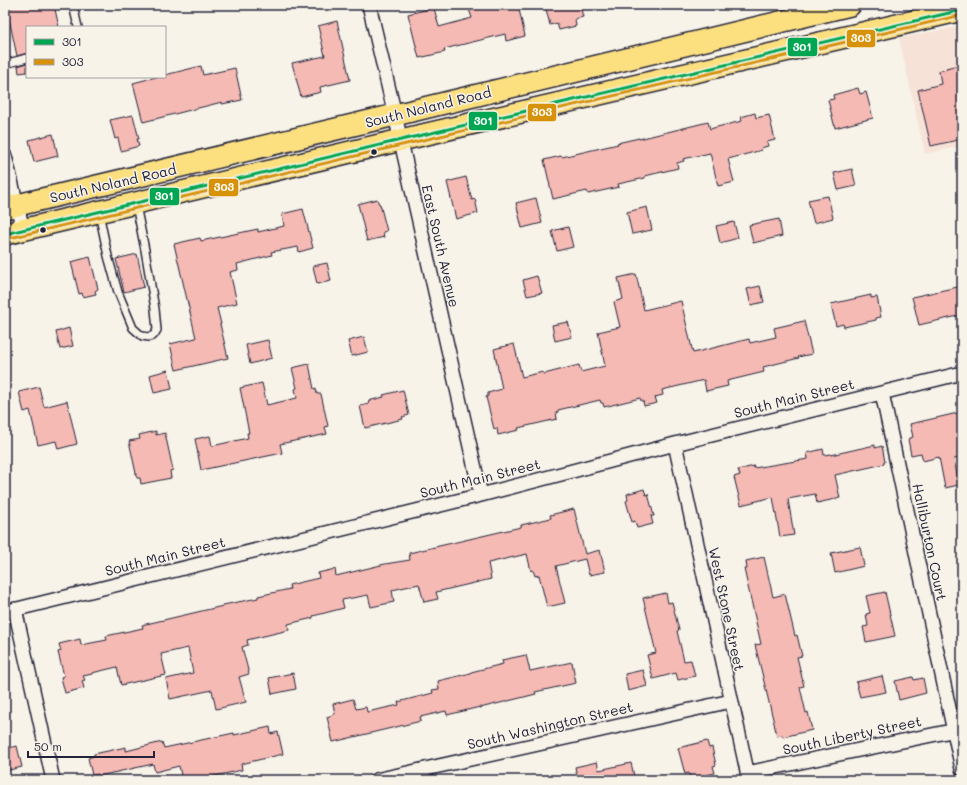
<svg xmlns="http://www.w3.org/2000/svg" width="967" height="785" font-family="Mali,sans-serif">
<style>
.built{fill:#f7e2d8}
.building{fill:#f6bab4;stroke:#22223b}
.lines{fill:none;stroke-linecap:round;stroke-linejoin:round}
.service-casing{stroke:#22223b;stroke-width:10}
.minor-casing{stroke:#22223b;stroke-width:16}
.primary-casing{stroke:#22223b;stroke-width:24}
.service{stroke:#f7f3e8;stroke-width:7}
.minor{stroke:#f7f3e8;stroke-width:13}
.primary{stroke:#fce080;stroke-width:21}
.bus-1-casing{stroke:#f7f3e8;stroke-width:6}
.bus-2-casing{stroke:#f7f3e8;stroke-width:6}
.bus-1{stroke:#00a651;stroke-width:3}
.bus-2{stroke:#d79209;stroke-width:3}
.bus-dot{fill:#22223b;stroke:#f7f3e8;stroke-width:1.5}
.labels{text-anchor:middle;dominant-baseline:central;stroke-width:3;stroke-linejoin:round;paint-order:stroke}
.street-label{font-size:14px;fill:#22223b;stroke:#f7f3e8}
.line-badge{stroke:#f7f3e8;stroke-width:1.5}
.badge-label{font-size:11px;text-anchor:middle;font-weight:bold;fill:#fff}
</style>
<rect width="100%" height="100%" fill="#f7f3e8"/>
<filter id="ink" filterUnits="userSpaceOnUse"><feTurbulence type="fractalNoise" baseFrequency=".025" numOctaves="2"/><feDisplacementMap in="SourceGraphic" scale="8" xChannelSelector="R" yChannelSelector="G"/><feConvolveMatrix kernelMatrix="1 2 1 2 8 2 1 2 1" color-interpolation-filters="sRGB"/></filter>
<g filter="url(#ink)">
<path class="built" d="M962 26V146L925 154 899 38Z"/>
<path class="building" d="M6 5H54L59 27H27V53L17 56Z
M489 5H518L525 36 506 41 505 34 444 49 445 52 419 58 408 14 434 8 439 27 472 18 469 9Z
M545 5H580L583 17 575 19 576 26 559 30 557 23 550 25Z
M337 21 350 80 320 87 321 92 301 97 292 63 325 56 318 26Z
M27 63V72L19 73 18 66Z
M962 64V139L931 146 918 90 941 84 939 71 947 69 946 68Z
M201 66 203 75 235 68 242 100 222 104V102L143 122 133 83 156 77H165V75Z
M858 88 860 94 866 92 873 118 835 128 828 100 834 99 833 95Z
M755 113 756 118 769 115 775 140 767 142 768 146 761 148 762 150 728 159 734 182 718 186 710 153 683 159 684 161 677 163 678 168 645 176V178L618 184 619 187 588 194 587 191 553 199 544 160 561 156 562 157 618 144 617 143 639 138V139L708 122 710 129 717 127 742 121 741 117Z
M133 115 139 139H137L139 146 121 151 118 138 115 139 110 120Z
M53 134 58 156 34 162 29 140Z
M852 169 856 186 838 190 834 173Z
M466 177 472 200 475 199 478 213 456 219 447 182Z
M828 196 833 218 814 223 808 200Z
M536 198 542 223 522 228 516 203Z
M377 199 379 204H380L387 231 383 232 384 237 367 241 358 204Z
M647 207 652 230 632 234 627 212Z
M303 209 313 248 299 252 298 247 271 252 272 255 237 264 238 270 230 272 237 303 217 308 221 324H220L228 358 176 370 170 344 196 338 174 244 200 238 201 241 258 229V232L284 226 282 214Z
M779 219 782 236 753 243 749 225Z
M734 222 738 238 720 243 716 226Z
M568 227 573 247 557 251 552 231Z
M137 254 144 287 124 292 116 259Z
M90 257 98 289 95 291 96 294 83 297 82 293 79 294 71 262Z
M327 263 331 281 317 284 313 266Z
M636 274 644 310 681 301 693 353 749 339 750 343 776 337 774 328 804 321 812 354 798 357 799 358 763 367 764 372 727 381 728 386 706 391 704 380 662 390 663 395 655 397 657 403 644 406 643 401H641L640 398 604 407 603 403H601L600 400 558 410V412H556L557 419 518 428 519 430 498 435 497 428 494 429 486 397 488 396V393L502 389 494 349 514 344 522 377 543 372 544 374 579 365 581 372 605 366 598 332 620 327 614 302 623 299 618 278Z
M537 276 542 293 527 296 523 280Z
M760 286 764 302 751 305 747 289Z
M962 286V315L919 325 912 297Z
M871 295V298L877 297 881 317 876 318V320L844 327 843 324 836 326 831 304Z
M568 322 572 337 555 341 552 325Z
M69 328 73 346 60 349 56 332Z
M364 337 368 352 352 356 348 341Z
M268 340 272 358 250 364 246 345Z
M309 364 314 389 316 388 317 394H321L328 426 325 427 327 434 280 444 282 453 201 470 195 439 210 436 212 446 248 438 247 433H249L240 388 262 383 267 405 297 398 295 389 297 388 292 368Z
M168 370 172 389 154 393 150 375Z
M39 387 44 407 67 401 77 444 58 449 56 441 38 445 30 410 24 412 19 392Z
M403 390 409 415 402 417 403 419 365 428 360 406 369 404 368 401 384 397 383 395Z
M962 412V458L954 459 959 485 945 488 939 457 923 461 921 453 911 455 908 439 913 437 910 424Z
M156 431V435L165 433 173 470 170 471 171 478 141 484 140 478H137L129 441 140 439 139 435Z
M875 445V448L882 446 885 462H884V464L835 475 840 498 817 503 815 494 788 499 794 535 780 537 773 497 741 505 734 477 740 475 738 470 754 466V468L808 459 807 453 823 449 824 455 831 454V455Z
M644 489 646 495 648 494 654 516H651L653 524 637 528 635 521 632 522 626 501 628 500 627 494Z
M574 509 585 554 600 550 605 572 589 575 585 559 556 566 565 603 547 607 539 575 535 576 533 570 531 571 527 554 488 563 491 579 436 592 438 599 424 602 419 584 392 590 394 602 371 607 368 595 342 600 344 608 313 616V618L288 624 289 630 247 640 248 645 242 647 249 674 239 677 246 702 216 709 212 690 170 699 166 679 193 673 188 648 161 654 166 675 121 685 117 667 92 673V674L83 676 85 680 82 681 84 688 65 693 61 677 64 676 58 652 61 651 59 644 80 639 81 645 107 640 106 636 143 628 142 625 223 606V605L258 598V596L290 589 289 585 319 578 318 573 335 569 336 576 385 564 410 560 409 553 521 527V525L551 518 550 515Z
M860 547 864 566 835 573 831 553Z
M764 557 773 597 785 594 795 636 797 635 802 656 797 657 804 686 800 687 806 713 808 712 812 730 783 737 782 735 777 736 773 719 760 665 755 645 761 644 744 569H747L746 561Z
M885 592 895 636 866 642 863 627 868 626 866 614 870 613 866 596Z
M666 593 668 603 672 602 679 630 677 631 684 661 691 660 695 676 678 680 676 673 653 679 647 655 656 653 643 598Z
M526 655 530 671 572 662 576 683 535 692 536 694 480 708V707L447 715 446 711 420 717 421 721 333 742 327 717 335 714 333 704 353 699 356 709 366 707 367 712 399 705 398 702 433 693 432 690 439 689 438 681 471 673V672L503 664 502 660Z
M643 670 647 686 628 691 625 674Z
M293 673 296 689 272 694 269 678Z
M882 676 886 692 860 697 856 682Z
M913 677 914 680 923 678 926 693 899 700 895 681Z
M270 727 271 734 278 732 283 754 241 764 242 770 206 778V780H182L179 766 155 772 153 764 99 776 98 774 92 775 88 758 94 756V754L126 747V751L162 742 164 748 234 733V735Z
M707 741 709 748 712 747 716 765 713 766 715 773 690 779 689 773 685 774 678 748Z
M17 746 22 767 5 771V749Z
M597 762 599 770 631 763 635 780H578L575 767Z"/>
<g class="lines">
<defs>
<path id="service" d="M73 5 78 27
M5 64 27 58
M99 213 108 256 118 292 133 328 142 336 149 337 154 335 157 330 155 309 145 250 136 205"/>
<path id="minor" d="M369 5 395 115 481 495
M5 156 23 230
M882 393 962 769
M675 444 749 780
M15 609 53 780
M5 612 481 495 675 444 962 373
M747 773 961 729
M376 780 731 701"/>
<path id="primary" d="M5 208 395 115 850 5
M5 234 401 140 962 10"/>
</defs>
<use href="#service" class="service-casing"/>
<use href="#minor" class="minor-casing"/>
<use href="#primary" class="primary-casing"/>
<use href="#service" class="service"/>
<use href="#minor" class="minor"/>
<use href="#primary" class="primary"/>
<defs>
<path id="bus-1" d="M5 234 401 140 962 10"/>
<path id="bus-2" d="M6 239 402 145 962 15"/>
</defs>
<use href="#bus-1" class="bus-1-casing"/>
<use href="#bus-2" class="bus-2-casing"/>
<use href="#bus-1" class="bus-1"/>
<use href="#bus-2" class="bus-2"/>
</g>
</g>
<g class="bus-dot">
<circle cx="374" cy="152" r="3.5"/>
<circle cx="43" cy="230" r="3.5"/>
</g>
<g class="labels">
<g class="street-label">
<text transform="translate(428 107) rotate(-14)">South Noland Road</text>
<text transform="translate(113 183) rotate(-13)">South Noland Road</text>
<text transform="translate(441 246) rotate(77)">East South Avenue</text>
<text transform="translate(794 398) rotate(-14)">South Main Street</text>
<text transform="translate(480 478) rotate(-14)">South Main Street</text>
<text transform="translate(930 542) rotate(78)">Halliburton Court</text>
<text transform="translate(165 556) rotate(-14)">South Main Street</text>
<text transform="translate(727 609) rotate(78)">West Stone Street</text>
<text transform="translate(550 725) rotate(-13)">South Washington Street</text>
<text transform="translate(852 735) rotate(-12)">South Liberty Street</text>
</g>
</g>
<g class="line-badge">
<rect x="846" y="29" width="30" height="19" rx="4" fill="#d79209"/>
<rect x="787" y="37" width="31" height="20" rx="4" fill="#00a651"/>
<rect x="527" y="103" width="30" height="19" rx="4" fill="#d79209"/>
<rect x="468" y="111" width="30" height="20" rx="4" fill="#00a651"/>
<rect x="208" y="178" width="31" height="19" rx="4" fill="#d79209"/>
<rect x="149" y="187" width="31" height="19" rx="4" fill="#00a651"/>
</g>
<g class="badge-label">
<text x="861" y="42">303</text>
<text x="802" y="51">301</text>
<text x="542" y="116">303</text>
<text x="483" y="125">301</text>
<text x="224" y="191">303</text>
<text x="164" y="200">301</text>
</g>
<rect width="967" height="785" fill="none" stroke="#f7f3e8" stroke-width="20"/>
<rect x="10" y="10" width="947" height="765" fill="none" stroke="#22223b" stroke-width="1.5" filter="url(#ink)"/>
<rect x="26" y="26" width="140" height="52" fill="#f7f3e8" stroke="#a29fa3"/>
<rect x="34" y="39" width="20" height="6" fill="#00a651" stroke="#a29fa3"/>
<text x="62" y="46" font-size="12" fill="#22223b">301</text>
<rect x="34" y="59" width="20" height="6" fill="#d79209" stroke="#a29fa3"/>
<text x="62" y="66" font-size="12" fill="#22223b">303</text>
<path d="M28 751v6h126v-6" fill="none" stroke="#22223b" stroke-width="2"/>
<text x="34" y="751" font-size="12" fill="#22223b" stroke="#f7f3e8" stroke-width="3" paint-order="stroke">50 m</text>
</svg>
